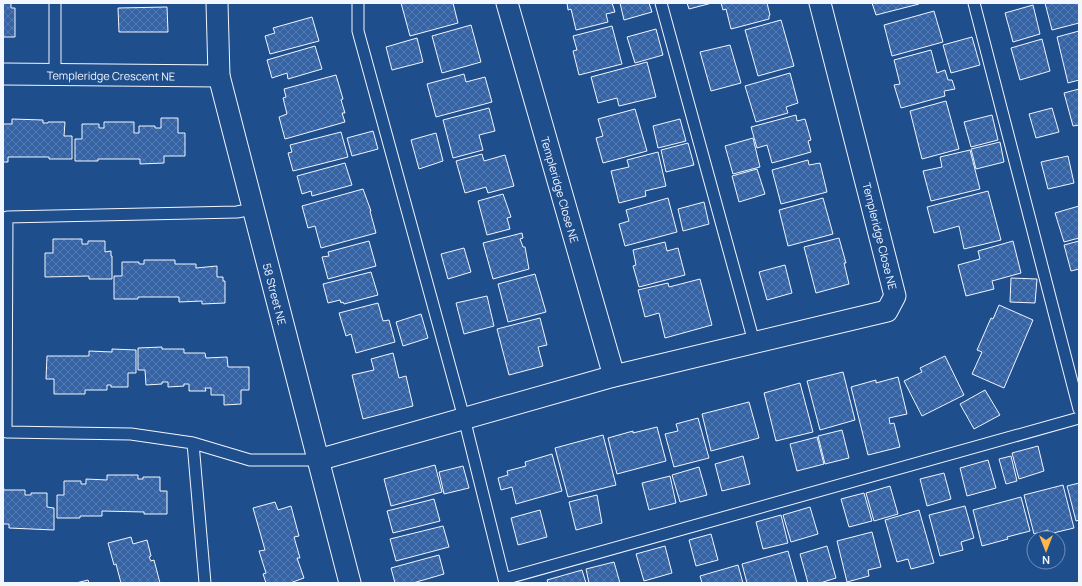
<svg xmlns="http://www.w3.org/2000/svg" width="1082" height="586" font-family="Manrope,sans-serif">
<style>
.building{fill:url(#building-cross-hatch);stroke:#f2f6ff}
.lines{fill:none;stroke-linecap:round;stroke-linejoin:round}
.service-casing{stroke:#f2f6ff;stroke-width:13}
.minor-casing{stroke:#f2f6ff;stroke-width:23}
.service{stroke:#1f4e8c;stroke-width:11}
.minor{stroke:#1f4e8c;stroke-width:21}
.labels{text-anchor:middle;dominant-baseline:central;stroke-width:3;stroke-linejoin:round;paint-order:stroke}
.street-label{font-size:11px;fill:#f2f6ff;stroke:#1f4e8c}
</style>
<defs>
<pattern id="building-cross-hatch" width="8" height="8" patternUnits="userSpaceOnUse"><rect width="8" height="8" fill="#3563a3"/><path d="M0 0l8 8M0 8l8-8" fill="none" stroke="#537ab1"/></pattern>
</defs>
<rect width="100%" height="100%" fill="#1f4e8c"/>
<path class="building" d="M3 3H11V8H15V37H3Z
M401 3H453L458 23 410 36Z
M567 3H612L615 12 606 14 608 22 576 30 571 9 568 10Z
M620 3H649L652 12 624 20Z
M687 3H712L689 9Z
M721 3H767L770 15 769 16V19L731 29 726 9 723 10Z
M872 3H919V4L876 15Z
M1045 3H1079V23L1052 30Z
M1033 5 1040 34 1013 42 1005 13Z
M167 7 168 32H119L118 8Z
M934 11 943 42 892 56 884 25Z
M312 17 319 41 270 54 265 36 275 33 273 28Z
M781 20 794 66 758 76 745 30Z
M471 25 481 62 442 73 432 36Z
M612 26 622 64 579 75 573 51 577 50 573 36Z
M656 29 663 55 635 63 627 37Z
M1079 31V80L1068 83 1057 37Z
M972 37 980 65 951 73 943 45Z
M417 38 423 62 392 70 386 47Z
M1042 39 1050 71 1020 80 1011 48Z
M730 45 741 83 711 91 700 52Z
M315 46 322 69 288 79 287 73 272 78 267 60Z
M931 50 937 73 945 70 948 80H952L955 89 944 91 945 96 901 108 894 85 900 84 894 60Z
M647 62 656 97 619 106 617 98 598 103 591 77Z
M790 73 798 103 786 107 788 113 756 122 745 86Z
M464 74 466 82 485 77 492 102 436 117 427 84Z
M336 75 343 99 341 100 345 113H342L345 122 285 139 279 117 287 114 283 98 286 97 284 89Z
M1079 89V125L1073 126 1064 93Z
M946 101 959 149 922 159 910 111Z
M489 108 495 131 479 135 483 150 453 158 443 120Z
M1052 108 1059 132 1036 138 1029 114Z
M635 109 647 151 603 163 596 138 603 136 598 119Z
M796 115 797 121 805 119 811 140 808 141 811 152 772 163 767 145 757 148 751 127Z
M992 115 998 140 971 147 964 122Z
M161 118H178V133H185V156H164V163L140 164V159H98V161H75V139H82V124H99V128H104V122H134V133H139V126H155V128H161Z
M12 119 43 120V123H48V122H65L64 136H72V159H49V157H8V162H3V124H12Z
M680 119 686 141 658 148 653 126Z
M373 131 378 149 352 156 347 138Z
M341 132 348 157 293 171 288 153 292 152 290 145Z
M436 133 443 161 419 169 411 140Z
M753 138 760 167 733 174 725 146Z
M1000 142 1004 162 976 169 971 149Z
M688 143 694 165 666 172 661 150Z
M970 150 980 189 931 201 923 171 942 167 940 157Z
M658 152 666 186 645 191 646 196 619 203 611 171 629 167 627 160Z
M482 154 484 161 505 155 514 186 488 193 486 187 465 193 456 161Z
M1068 156 1074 183 1048 189 1041 162Z
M808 160 809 165 820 163 827 192 781 204 772 170Z
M345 163 352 185 312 196 311 191 302 194 297 176Z
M757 169 765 194 739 202 732 176Z
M363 189 371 211H370L376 233 321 248 315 226 308 228 302 206Z
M988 191 1001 240 964 249 959 226 934 233 927 207Z
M503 194 511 217 507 218 510 229 487 235 478 201Z
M668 198 677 232 625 246 619 224 629 221 626 210Z
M823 198 833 234 788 246 779 210Z
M704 202 709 224 683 231 678 209Z
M1079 206V238L1064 242 1055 213Z
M522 233 523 238 520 239 523 247H525L529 269 493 279 483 243Z
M839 238 846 263H844L849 284 816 293 804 247Z
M53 239H82V244H88V241H105V252L111 251V256H112V279H89V276L45 277V253H53Z
M369 241 376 266 328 279 322 257 329 256 328 252Z
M1013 241 1021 273 992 281 994 289 966 296 958 265 980 259 978 251Z
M1079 241V269L1071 271 1064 245Z
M665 242 667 251 678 248 685 275 639 287 633 266 636 265 633 250Z
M464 248 471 272 448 279 441 254Z
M144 260H175V264H196V268L217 266V277H223V281H225V303L202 304V301L179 302V297H138V299H114V276H122V262H139V264H144Z
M785 265 792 293 767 300 759 272Z
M371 272 378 295 344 304 343 302 341 303 340 300 328 303 323 284Z
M535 274 546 312 508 322 498 284Z
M1011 278 1037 279 1035 303 1010 302Z
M700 279 712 325 665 338 659 313 645 317 638 290 668 283 669 287Z
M487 296 494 326 464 334 456 303Z
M378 303 383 321 389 320 395 342 356 353 351 334 346 336 339 313Z
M999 305 1033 320 1004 388 972 374 982 352 977 350 991 318 993 319Z
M421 314 428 338 403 346 396 322Z
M540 318 547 345 538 347 543 366 509 375 497 329Z
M162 347V349H184V353H205L206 358 227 357 228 367H249V390H241V404L224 405V395H211V388H205L206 391H189V384H184V386L168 387V382H162V384L146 385 145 370H138V348Z
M112 349 136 350V373H128V387H111V385H107V390H85V394H54V379H46L47 356H89V351L112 352Z
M393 353 399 378 406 376 413 406 363 419 352 375 374 370 371 359Z
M945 356 964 395 922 416 904 381 922 372 920 368Z
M843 372 855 420 820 430 807 381Z
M898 377 907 414 889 418 890 424 894 423 900 447 868 455 851 387 876 380V383Z
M800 383 813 432 776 441 764 393Z
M985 390 1000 415 974 429 960 404Z
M749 402 759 438 711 451 702 414Z
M698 418 709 458 674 467 665 434 678 431 676 424Z
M657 427 666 461 617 474 608 438 633 431V433Z
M842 430 849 458 825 464 818 436Z
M603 435 616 485 568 497 555 448Z
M817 437 824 464 797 471 790 444Z
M1038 446 1044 471 1019 479 1012 453Z
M552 454 562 491 516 504 512 487 501 490 498 478 508 475 507 471 526 466 525 462Z
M743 456 750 484 722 491 715 464Z
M1011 456 1017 481 1006 484 999 459Z
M988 460 996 488 967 496 960 468Z
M435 465 442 492 391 506 384 479Z
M463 466 469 488 444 494 439 472Z
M699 467 707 495 680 502 672 475Z
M944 473 951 499 927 506 920 479Z
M107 475H138V479H143V477H160V491H167V514H144V512L102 511V516H80V518H57V495H64V481H81V484H86V479L107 480Z
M670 476 676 503 649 510 642 483Z
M1079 483V520L1076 521 1067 486Z
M1063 485 1074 528 1049 534 1048 530 1034 534 1024 495Z
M3 486 4 490H25V495H31V493H47V507L54 508V530L9 528V524H3Z
M890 486 898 514 874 521 866 493Z
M864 493 872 521 849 527 841 499Z
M597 495 602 523 576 530 569 502Z
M1021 497 1030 531 1007 537 1008 539 982 546 973 510Z
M434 499 440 521 393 533 387 511Z
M275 502 278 510 291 506 299 536 294 537 300 558H297L304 578 290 583H266L263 574 266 573 259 551 265 550 253 508Z
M965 506 974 538 961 542 963 550 940 556 929 515Z
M810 507 818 534 791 542 783 515Z
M540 510 547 537 518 545 511 518Z
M919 510 934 563 911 569 908 559 897 562 885 520Z
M781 515 788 543 763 549 756 522Z
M443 526 449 547 396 561 390 539Z
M872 532 881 567 868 570 869 576 847 582 837 541Z
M711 534 718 560 696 566 689 540Z
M131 537 133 544 147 540 151 556 149 557 151 561 154 560 160 583H121L116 564 114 565 108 543Z
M665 546 672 573 644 581 636 554Z
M827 546 836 578 820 583H808L800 554Z
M788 551 797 583H747L742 564Z
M439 555 444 574 413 583H395L391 568Z
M614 562 620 583H589L586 569Z
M738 565 743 583H702L700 576Z
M582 570 586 583H548L547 580Z
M88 580 89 583H76Z"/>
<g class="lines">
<defs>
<path id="service" d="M55 3V74
M358 3V31L464 418 505 583
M661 3 754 342
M974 3 1079 409
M253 209 237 212 7 217 6 432 131 434 193 443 250 460H318
M193 443 205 583
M504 579 1079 418"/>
<g id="minor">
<path id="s1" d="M217 3 219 76 350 583"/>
<path id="s2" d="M507 3 614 376"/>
<path id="s3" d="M3 74 219 76"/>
<path d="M318 460 614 376 887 311 895 296 820 3"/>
</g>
</defs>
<use href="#service" class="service-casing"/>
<use href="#minor" class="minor-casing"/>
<use href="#service" class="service"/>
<use href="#minor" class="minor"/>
</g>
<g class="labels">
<g class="street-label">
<text stroke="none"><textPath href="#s3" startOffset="108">Templeridge Crescent NE</textPath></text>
<text stroke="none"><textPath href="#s2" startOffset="194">Templeridge Close NE</textPath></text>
<text transform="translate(880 236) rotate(76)">Templeridge Close NE</text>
<text stroke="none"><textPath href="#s1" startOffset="298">58 Street NE</textPath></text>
</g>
</g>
<rect width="1082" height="586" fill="none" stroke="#f2f6ff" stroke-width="8"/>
<g transform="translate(1046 550) rotate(180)"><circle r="19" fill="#1f4e8c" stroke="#7391ba"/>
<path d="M0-3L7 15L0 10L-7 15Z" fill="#ffb74d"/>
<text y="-6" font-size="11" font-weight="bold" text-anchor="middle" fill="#f2f6ff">N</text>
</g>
</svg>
